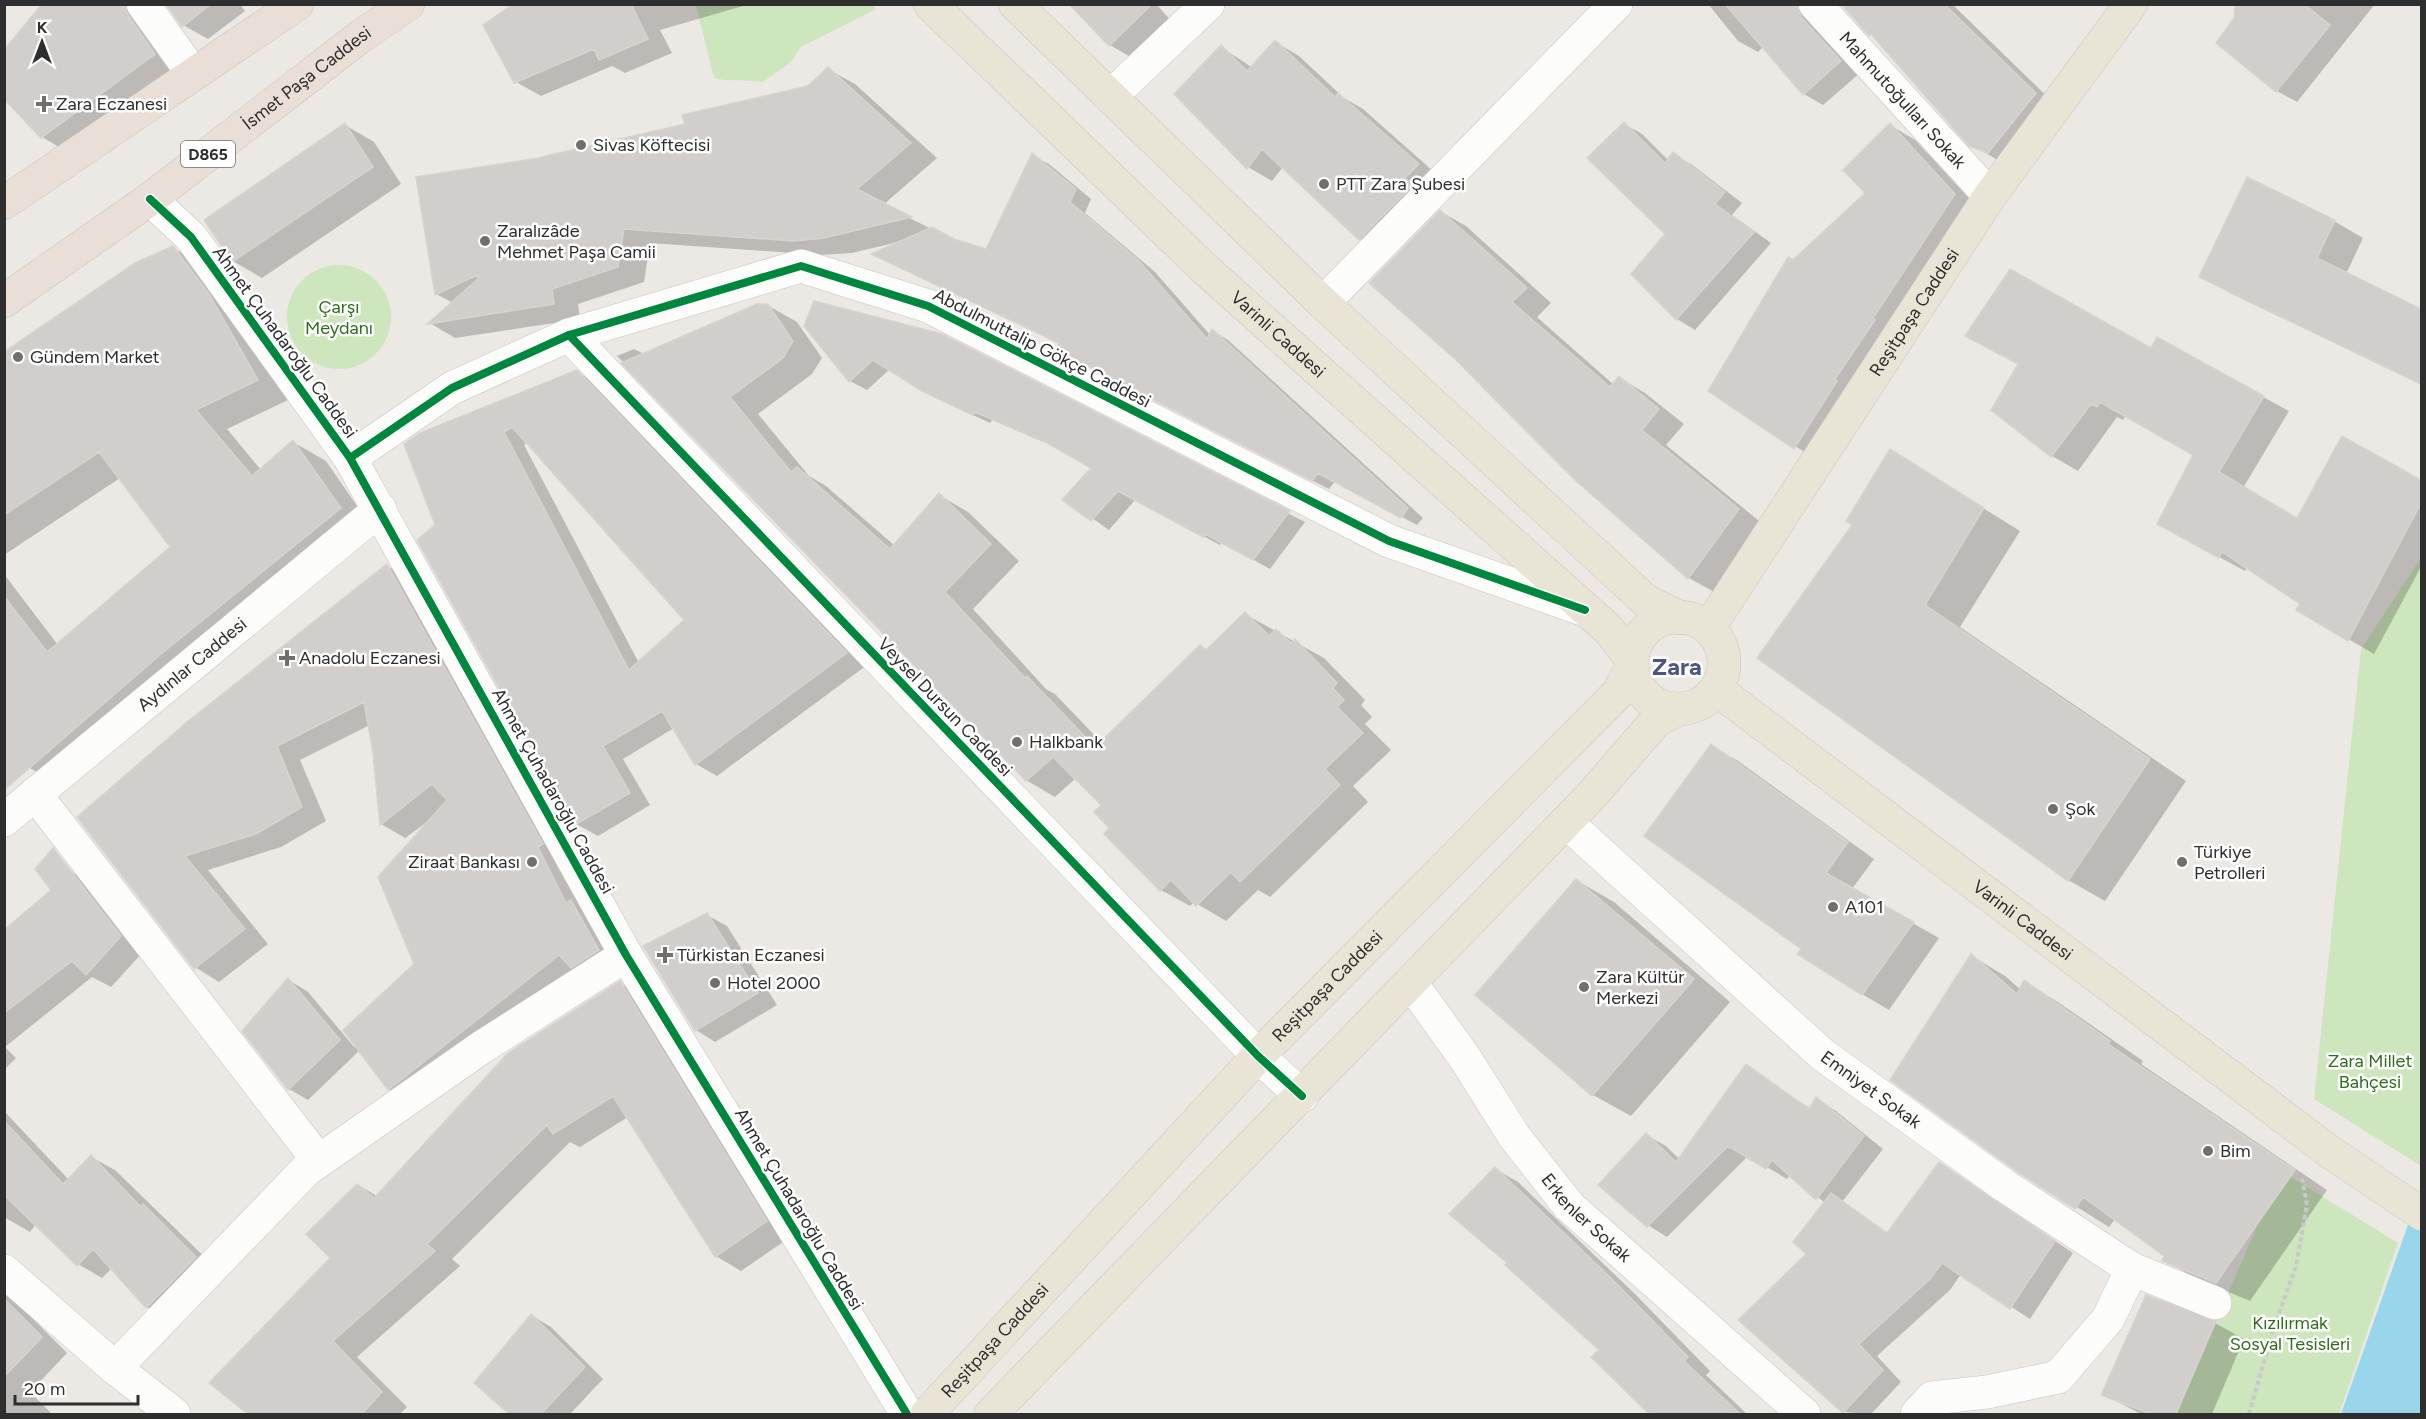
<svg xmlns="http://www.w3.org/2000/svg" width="2426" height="1419" font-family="Figtree,sans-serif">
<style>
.green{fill:#cee6be}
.water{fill:#99d6ec}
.shadow{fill:#0003;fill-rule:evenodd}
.building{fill:#d1cecb;stroke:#d7d4d0;stroke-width:1.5;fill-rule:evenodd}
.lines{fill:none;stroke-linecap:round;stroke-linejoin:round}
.minor-casing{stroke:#c5c4c5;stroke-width:34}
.major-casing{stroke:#c6c5c4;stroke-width:34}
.highway-casing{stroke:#c6c5c4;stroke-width:34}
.path{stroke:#c9c9c8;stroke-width:4;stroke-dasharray:4.5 3;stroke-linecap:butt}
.minor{stroke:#fcfcfb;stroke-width:33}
.major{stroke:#e8e4d6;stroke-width:33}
.highway{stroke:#eadfd6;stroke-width:33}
.cycleway-casing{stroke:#fff;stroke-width:11}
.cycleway{stroke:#00873e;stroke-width:8}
.poi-dot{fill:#706f6e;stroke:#fff;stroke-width:2}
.labels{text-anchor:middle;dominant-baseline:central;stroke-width:5;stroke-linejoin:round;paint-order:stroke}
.shield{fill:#fff;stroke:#6d6d6d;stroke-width:1.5}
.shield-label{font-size:16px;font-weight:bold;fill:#2e2e2e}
.street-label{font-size:18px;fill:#2e2e2e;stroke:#fff}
.poi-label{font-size:18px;fill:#2e2e2e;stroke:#fff;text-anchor:start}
.park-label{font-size:18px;fill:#2c6e1b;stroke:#fff}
.district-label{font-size:24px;font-weight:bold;fill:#4d5680;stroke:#fff}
</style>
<rect width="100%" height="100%" fill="#ece8e4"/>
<path class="green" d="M872 4 876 9 801 47 791 62 763 82C748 79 727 82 714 78L696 5Z
M287 317a52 52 0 1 1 104 0a52 52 0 1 1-104 0Z
M2421 558V1166L2314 1099 2361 649Z
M2281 1171 2398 1243 2339 1414H2176Z"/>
<path class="water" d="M2421 1188V1414H2341Z"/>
<path class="shadow" d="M44 4H155L179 68 66 151 42 137Z
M167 4H240L245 11 208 39 183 25Z
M516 4H750L660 30 672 53 625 73 612 66 541 96 516 82Z
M1071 4H1156L1176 26 1139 62 1110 45Z
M1708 4H1804L1860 73 1823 105 1804 94 1763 47 1758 52 1738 41Z
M1843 4H1952L2060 109 2013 166 1996 159 1970 144 1877 38Z
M2236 4H2375L2297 102 2277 91 2218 42 2236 19Z
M1275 42 1299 56 1344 98 1363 109 1442 179 1384 253 1360 239 1283 167 1272 181 1248 167 1221 47 1253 68Z
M828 69 855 84 937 158 883 205 954 240 987 251 1033 156 1049 164 1091 199 1085 213 1155 272 1211 336 1213 331 1228 340 1423 518 1417 525 1335 481 1329 489 1074 359 1060 344 874 254 898 242 852 253 821 255 650 243 644 282 578 304 580 319 455 338 430 323 453 303 436 294 533 161 687 126 809 87Z
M1624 124 1642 134 1669 161 1673 154 1691 164 1742 203 1732 215 1771 243 1695 330 1677 319 1633 274 1667 234Z
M345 125 374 142 401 184 262 278 233 261 206 221Z
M1890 125 1915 140 1980 210 1820 462 1710 391 1794 262 1867 193Z
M1441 212 1466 226 1551 303 1537 317 1614 385 1620 378 1645 393 1684 424 1666 445 1764 525 1714 592 1689 578Z
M2334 221 2363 238 2346 274 2422 310V385L2230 293 2201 276Z
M173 248 206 267 290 399 227 429 261 470 293 442 326 461 372 528 62 787 30 768 4 734V574L58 645 172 547 120 478 4 555V354Z
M767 305 797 322 822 358 812 374 758 414 809 476 826 486 895 546 939 495 968 512 1019 561 973 609 1046 689 1056 695 1102 743 1201 646 1208 650 1245 614 1324 658 1365 700 1361 705 1372 717 1365 724 1391 750 1353 786 1368 802 1270 897 1258 890 1226 921 1194 902 1190 906 1161 890 1111 828 1103 805 1076 778 1055 797 1026 780 617 356 634 349 644 354Z
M805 326 942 336 1305 522 1270 569 1222 542 1220 545 1135 500 1109 530 1065 499 1093 468 1060 449 992 420 990 423 940 400 890 369 867 390 850 381Z
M2152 350 2263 397 2289 411 2243 488 2297 520 2342 438 2422 482V565L2374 654 2298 610 2302 603 2247 567 2245 571 2184 538 2195 455 2126 415 2123 420 2117 417 2078 471 2052 456 1993 410Z
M577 372 598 384 867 665 717 776 696 764 674 728 623 759 650 805 598 836 576 824 405 445ZM528 442 686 620 639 663 524 445Z
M1891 451 2020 531 1960 627 2186 781 2105 901 2068 880 1854 524Z
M387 566 412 580 622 964 413 1103 389 1089 360 1050 308 1100 289 1089V980L308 992 355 1048 416 964 431 819 405 838 381 824 370 725 300 760 326 821 281 847 208 870 268 944 219 982 195 967 79 818Z
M1711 746 1738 761 1874 859 1852 889 1939 938 1889 1010 1862 994 1803 949Z
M70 871 93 885 144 951 111 987 92 977 5 1047 16 1058 4 1070V932L53 891Z
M1576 880 1614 902 1730 1002 1631 1116 1593 1095 1477 995Z
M707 915 727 926 777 1005 715 1042 696 1030Z
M1972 956 2005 976 2021 990 2025 982 2058 1002 2143 1061 2141 1064 2327 1190 2250 1301 2197 1279 2164 1260 2166 1256 2115 1219 2109 1227 2016 1169Z
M620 983 646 998 792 1236 741 1271 716 1256 628 1117 580 1147 570 1142 452 1259 460 1266 357 1357 407 1407 400 1414H250L211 1382 332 1258 358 1185 377 1196Z
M1746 1066 1811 1109 1817 1099 1836 1111 1883 1149 1842 1202 1888 1233 1940 1164 2073 1253 2030 1319 1961 1274 1950 1290 1877 1356 1901 1382 1871 1414 1844 1412 1809 1254 1825 1203 1790 1174 1787 1179 1748 1156 1667 1237 1648 1225 1646 1135 1666 1146 1679 1159Z
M4 1111 69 1180 91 1157 115 1170 219 1271 171 1321 147 1307 112 1268 102 1278 78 1264 36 1224 30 1232 4 1217Z
M1495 1169 1518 1182 1635 1294 1710 1371 1706 1375 1747 1414H1651L1593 1357 1601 1350 1509 1263Z
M4 1290 67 1353 30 1392 52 1414H4Z
M531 1315 551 1327 603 1379 570 1414H511L477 1382Z
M2215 1323 2244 1339 2212 1414H2141L2103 1394Z"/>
<path class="building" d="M42 4H124L128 15 155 54 41 138 4 99V50Z
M166 4H211L182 27Z
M513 4H631L648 39 599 60 594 49 514 83 483 25Z
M1069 4H1152L1109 46Z
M1725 4H1797L1801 17 1841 61 1803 95Z
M1841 4H1944L2036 93 1988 153 1969 146 1871 34 1869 36Z
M2235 4H2304L2330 25 2276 92 2216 43 2234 18Z
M1275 40 1335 97 1338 93 1419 164 1405 178 1413 185 1359 240 1262 149 1247 169 1174 94 1221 45 1247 71Z
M828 67 911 143 857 189 912 217 824 238 794 241 624 229 618 267 552 289 554 304 427 324 479 278 477 275 435 295 416 177 533 159 685 124 682 115 808 86Z
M1624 122 1665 163 1673 152 1725 192 1715 204 1754 232 1676 320 1631 274 1665 234 1587 158Z
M345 123 373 167 232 262 204 220Z
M1890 123 1955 194 1873 318 1875 320 1835 379 1837 381 1794 449 1708 391 1788 257 1793 260 1865 193 1843 170Z
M1032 153 1076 189 1070 202 1139 261 1207 339 1212 329 1408 508 1401 518 1318 473 1312 481 1056 350 1059 343 871 254 932 227 954 239 986 249Z
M2247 177 2335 220 2317 258 2421 309V384L2199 277Z
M1440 210 1527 288 1512 302 1610 387 1619 376 1659 409 1642 430 1739 509 1688 579 1574 479 1455 359 1369 283Z
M173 246 209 294 258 380 196 410 252 476 293 440 341 508 161 654 4 790V596L47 652 170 547 99 452 4 515V352L135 263Z
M2010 269 2151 348 2157 337 2264 396 2219 472 2297 518 2342 436 2421 480V503L2348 641 2296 610 2300 604 2222 552 2219 558 2157 524 2193 455 2100 402 2097 407 2091 404 2051 457 1991 410 2018 364 1965 336Z
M814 301 942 334 1290 511 1253 560 1205 534 1203 537 1118 491 1091 521 1062 500 1091 468 1042 440 975 412 973 415 922 391 873 360 849 382 804 326Z
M757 304H768L793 341 783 358 730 397 791 472 797 467 890 549 939 493 991 544 945 592 1025 678 1027 676 1095 747 1200 645 1206 650 1245 612 1269 636 1276 629 1291 643 1295 639 1337 683 1333 688 1344 700 1337 707 1363 733 1325 769 1340 785 1240 882 1231 872 1196 906 1171 880 1160 891 1104 834 1109 828 1094 812 1101 805 1053 757 1026 781 621 363Z
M577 370 847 653 695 765 662 711 603 746 630 793 575 825 417 540 435 525 404 444 420 433ZM512 427 684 620 629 670 504 432Z
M1890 449 1984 508 1925 605 2150 759 2068 881 1757 658 1852 525 1846 521Z
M387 564 543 844 538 847 566 903 571 900 599 950 571 968 559 955 388 1090 343 1030 414 964 378 877 447 800 432 784 380 825 373 753 364 702 277 746 302 807 256 834 185 856 245 929 194 969 77 817 187 722Z
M1711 744 1848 842 1826 873 1914 922 1862 995 1797 954 1801 949 1644 836Z
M53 848 121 936 86 975 72 961 4 1013V930L51 890 35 869Z
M1576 879 1694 979 1592 1096 1475 995Z
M707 913 758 993 695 1031 643 946Z
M1971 954 2017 994 2024 980 2110 1041 2108 1044 2295 1170 2216 1283 2162 1261 2164 1256 2083 1197 2075 1209 2016 1171 1890 1080Z
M288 978 340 1040 288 1090 242 1031Z
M620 981 767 1221 715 1257 613 1096 553 1134 547 1125 427 1244 435 1251 333 1341 382 1392 362 1414H248L209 1383 330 1258 306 1234 357 1184 374 1198 508 1053Z
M1746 1064 1809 1109 1816 1097 1864 1136 1816 1200 1772 1160 1766 1169 1728 1146 1647 1227 1598 1185 1646 1133 1676 1162Z
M4 1121 63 1184 91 1155 141 1207 143 1204 196 1257 146 1308 93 1249 77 1266 4 1195Z
M1939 1162 2055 1241 2010 1309 1942 1263 1930 1279 1859 1344 1883 1370 1843 1413 1738 1320 1806 1254 1793 1242 1831 1193 1887 1233Z
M1495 1167 1612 1279 1688 1357 1684 1361 1740 1414H1649L1591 1357 1599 1350 1505 1265 1507 1263 1449 1214Z
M2146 1295 2216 1321 2176 1414H2151L2101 1395Z
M4 1299 42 1337 4 1377Z
M531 1314 585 1367 541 1414H509L474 1383Z"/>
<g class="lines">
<defs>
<g id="minor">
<path d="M143 4 193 74"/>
<path id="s1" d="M1815 4 1990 196"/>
<path d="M1110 97 1208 4"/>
<path d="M150 199 191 237 350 458 626 955 907 1414"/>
<path d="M1323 303 1616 4"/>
<path d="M569 335 1258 1056 1302 1096"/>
<path d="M350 458 452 388 569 335 801 266 928 306 1389 541 1585 610"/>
<path d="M35 794 318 1160"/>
<path id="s2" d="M4 820 380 509"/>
<path id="s3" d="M1566 822 1823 1055 2005 1186 2132 1269 2215 1303"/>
<path id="s4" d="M1411 983 1465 1058 1514 1136 1569 1206 1804 1414"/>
<path d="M4 1271 115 1368 174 1414"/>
<path d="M115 1368 306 1170 482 1047 626 955"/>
<path d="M1917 1414 1932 1398 1987 1392 2058 1377 2108 1319 2132 1269"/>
</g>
<g id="major">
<path id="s5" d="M930 4 1206 270 1608 629 1632 659"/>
<path d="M1015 4 1323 303 1646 601 1681 618"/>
<circle cx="1678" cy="663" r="46"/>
<path id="s6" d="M1708 629 1990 196 2131 4"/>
<path id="s7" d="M1716 689 2330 1152 2422 1214"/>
<path id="s8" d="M927 1414 1258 1056 1619 692 1632 666"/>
<path d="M991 1414 1591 796 1656 721 1679 709"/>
</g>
<g id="highway">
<path d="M4 203 297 4"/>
<path id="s9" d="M4 301 150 199 361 36 408 4"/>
</g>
</defs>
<use href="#minor" class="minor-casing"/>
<use href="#major" class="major-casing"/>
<use href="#highway" class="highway-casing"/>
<path class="path" d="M2249 1414 2274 1327 2296 1266 2307 1205 2302 1178"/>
<use href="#minor" class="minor"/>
<use href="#major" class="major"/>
<use href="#highway" class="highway"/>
<defs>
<path id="cycleway" d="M150 199 191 237 350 458 626 955 907 1414
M569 335 1258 1056 1302 1096
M350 458 452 388 569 335 801 266 928 306 1389 541 1585 610"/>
</defs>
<use href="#cycleway" class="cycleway-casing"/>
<use href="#cycleway" class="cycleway"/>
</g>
<g class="poi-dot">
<path d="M41 95h6v6h6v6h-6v6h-6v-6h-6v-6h6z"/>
<circle cx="581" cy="145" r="6"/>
<circle cx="1324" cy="184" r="6"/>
<circle cx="485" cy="241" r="6"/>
<circle cx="18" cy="357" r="6"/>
<path d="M284 649h6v6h6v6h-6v6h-6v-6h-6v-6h6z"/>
<circle cx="1017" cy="742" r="6"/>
<circle cx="2053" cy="809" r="6"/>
<circle cx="532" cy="862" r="6"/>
<circle cx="2182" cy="862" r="6"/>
<circle cx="1833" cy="907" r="6"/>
<path d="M662 946h6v6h6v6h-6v6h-6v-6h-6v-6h6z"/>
<circle cx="715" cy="983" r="6"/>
<circle cx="1584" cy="987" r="6"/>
<circle cx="2208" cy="1151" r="6"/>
</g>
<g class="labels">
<rect class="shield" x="181" y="141" width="54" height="26" rx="4.5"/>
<g class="shield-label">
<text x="208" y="154">D865</text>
</g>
<g class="street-label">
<text stroke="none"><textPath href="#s9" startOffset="376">İsmet Paşa Caddesi</textPath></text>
<text stroke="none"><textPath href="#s1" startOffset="130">Mahmutoğulları Sokak</textPath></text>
<text stroke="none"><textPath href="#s6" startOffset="378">Reşitpaşa Caddesi</textPath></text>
<text stroke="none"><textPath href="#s5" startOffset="480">Varinli Caddesi</textPath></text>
<text transform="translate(285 342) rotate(54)">Ahmet Çuhadaroğlu Caddesi</text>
<text transform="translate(1042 348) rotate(27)">Abdulmuttalip Gökçe Caddesi</text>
<text stroke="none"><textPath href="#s2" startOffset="244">Aydınlar Caddesi</textPath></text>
<text transform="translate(945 707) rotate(46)">Veysel Dursun Caddesi</text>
<text transform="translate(553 791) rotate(61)">Ahmet Çuhadaroğlu Caddesi</text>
<text stroke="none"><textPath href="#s7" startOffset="384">Varinli Caddesi</textPath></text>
<text stroke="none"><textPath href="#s8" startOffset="586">Reşitpaşa Caddesi</textPath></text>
<text stroke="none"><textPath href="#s3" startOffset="406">Emniyet Sokak</textPath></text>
<text transform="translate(799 1209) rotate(59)">Ahmet Çuhadaroğlu Caddesi</text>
<text stroke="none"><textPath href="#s4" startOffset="294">Erkenler Sokak</textPath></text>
<text stroke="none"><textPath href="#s8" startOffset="100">Reşitpaşa Caddesi</textPath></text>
</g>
<g class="poi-label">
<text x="56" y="104">Zara Eczanesi</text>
<text x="593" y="145">Sivas Köftecisi</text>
<text x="1336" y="184">PTT Zara Şubesi</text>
<text x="497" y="231">Zaralızâde<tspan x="497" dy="21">Mehmet Paşa Camii</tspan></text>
<text x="30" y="357">Gündem Market</text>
<text x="299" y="658">Anadolu Eczanesi</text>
<text x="1029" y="742">Halkbank</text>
<text x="2065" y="809">Şok</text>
<text x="2194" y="852">Türkiye<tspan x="2194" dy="21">Petrolleri</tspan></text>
<text x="520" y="862" text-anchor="end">Ziraat Bankası</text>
<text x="1845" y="907">A101</text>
<text x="677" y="955">Türkistan Eczanesi</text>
<text x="1596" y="977">Zara Kültür<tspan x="1596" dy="21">Merkezi</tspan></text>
<text x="727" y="983">Hotel 2000</text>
<text x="2220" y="1151">Bim</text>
</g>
<g class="park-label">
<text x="339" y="307">Çarşı<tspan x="339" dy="21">Meydanı</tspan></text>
<text x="2370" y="1061">Zara Millet<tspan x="2370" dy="21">Bahçesi</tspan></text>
<text x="2290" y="1323">Kızılırmak<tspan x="2290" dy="21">Sosyal Tesisleri</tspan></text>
</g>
<g class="district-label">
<text x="1677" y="666">Zara</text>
</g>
</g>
<rect width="2426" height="1419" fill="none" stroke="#2e2e2e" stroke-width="12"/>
<g transform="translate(42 42)" stroke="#ffffff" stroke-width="4.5" paint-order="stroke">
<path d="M0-4.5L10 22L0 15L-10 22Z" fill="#2e2e2e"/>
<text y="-9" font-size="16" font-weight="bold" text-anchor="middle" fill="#2e2e2e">K</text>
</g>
<path d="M15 1395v9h123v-9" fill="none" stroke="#2e2e2e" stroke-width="3"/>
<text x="24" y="1395" font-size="18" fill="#2e2e2e" stroke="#ffffff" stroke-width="4.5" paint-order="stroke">20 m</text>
</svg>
